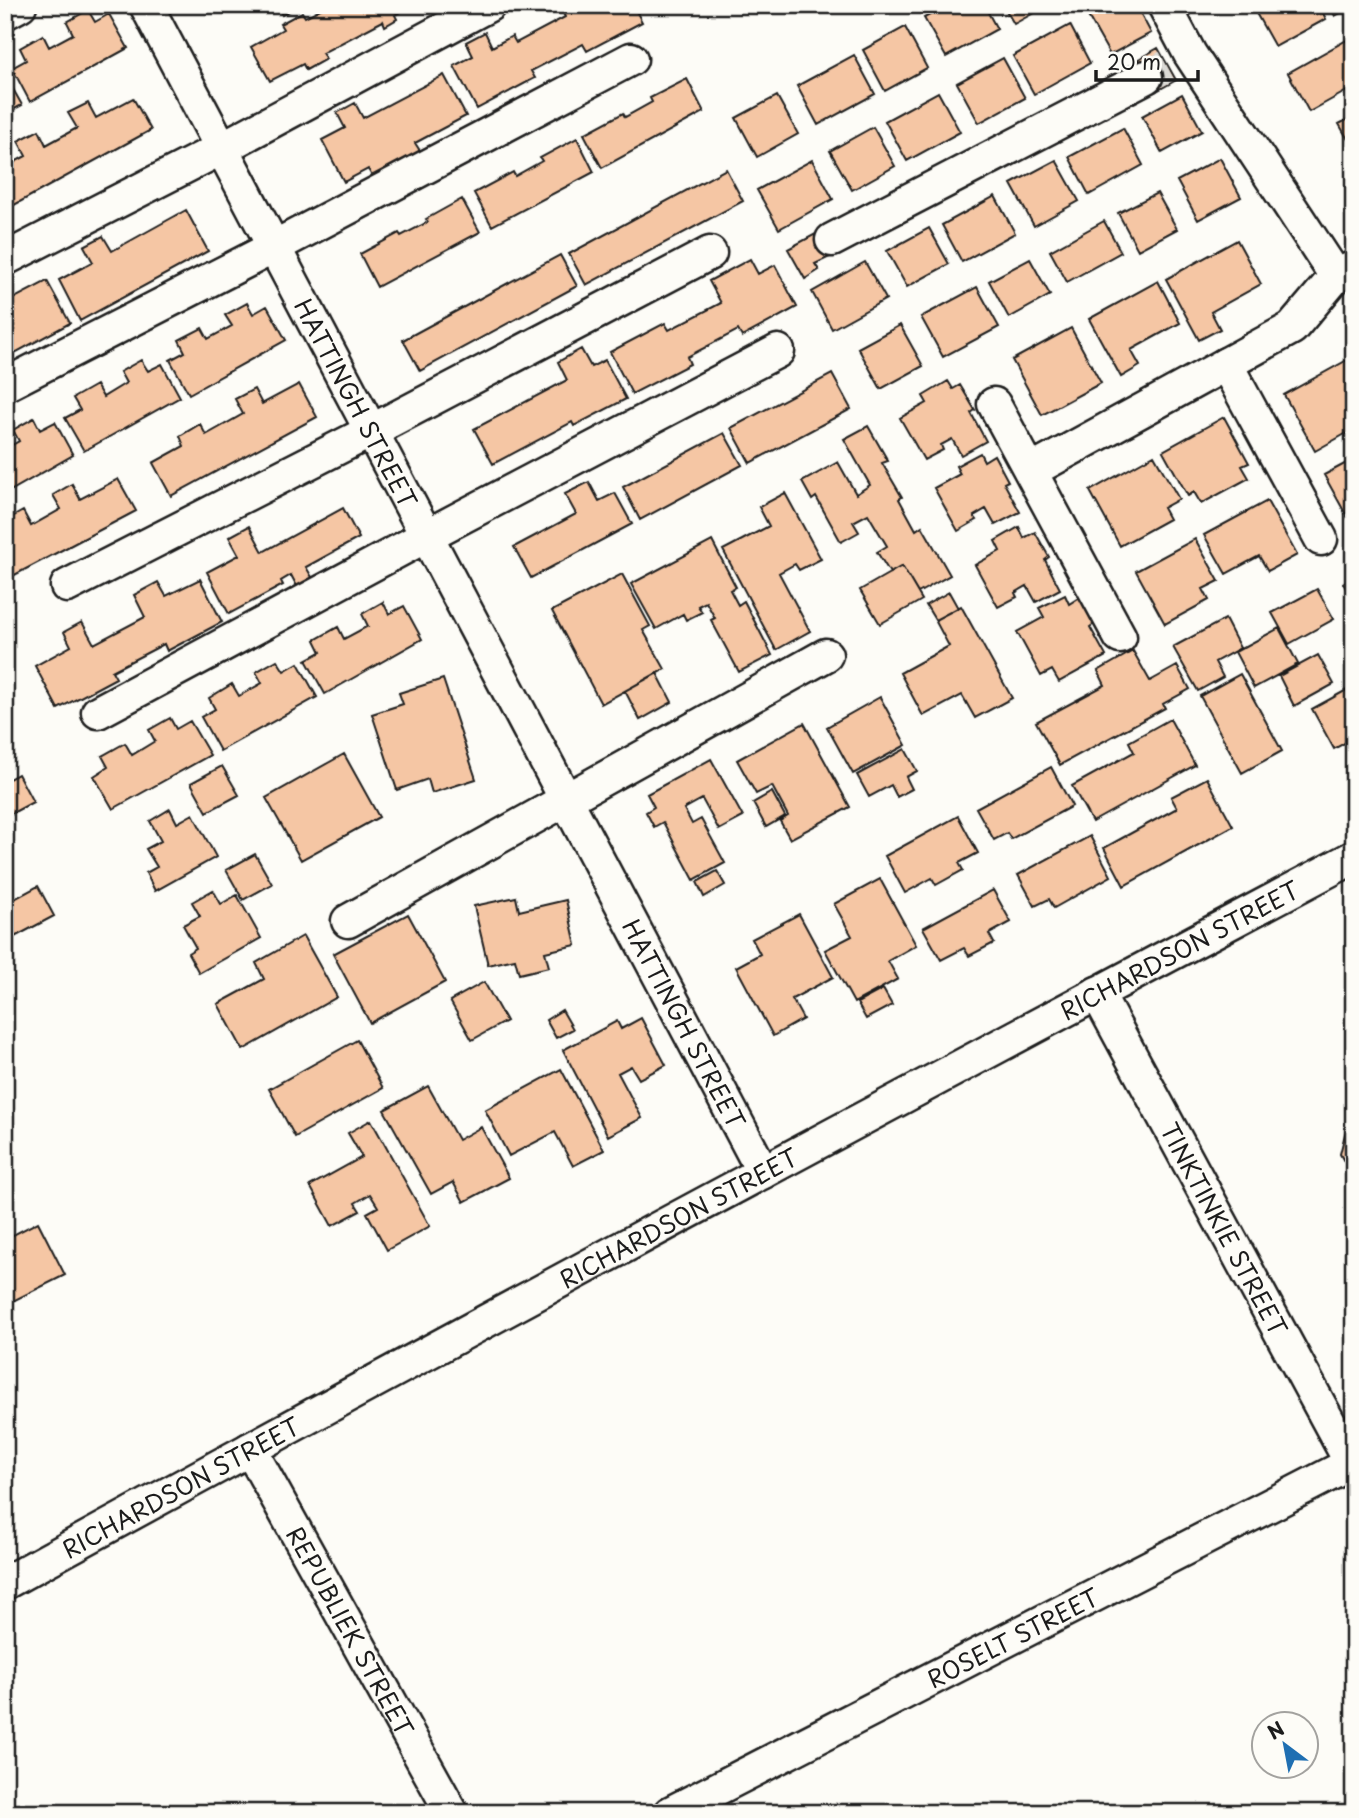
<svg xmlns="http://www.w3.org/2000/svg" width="1359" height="1818" font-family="'Playpen Sans',sans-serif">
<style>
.building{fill:#f5c6a4;stroke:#1c1c1c;stroke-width:2}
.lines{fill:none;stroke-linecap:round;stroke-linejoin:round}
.street-tunnel{stroke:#dbdad6;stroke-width:32;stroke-dasharray:32 16;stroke-linecap:butt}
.street-casing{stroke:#1c1c1c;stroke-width:37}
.street{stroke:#fdfcf7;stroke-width:32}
.labels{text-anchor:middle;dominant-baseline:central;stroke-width:6;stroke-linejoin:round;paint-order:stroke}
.street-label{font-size:24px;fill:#1c1c1c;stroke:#fdfcf7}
</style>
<rect width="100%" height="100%" fill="#fdfcf7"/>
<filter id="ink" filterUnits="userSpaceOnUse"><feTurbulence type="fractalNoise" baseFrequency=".0143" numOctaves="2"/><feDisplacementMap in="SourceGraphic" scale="14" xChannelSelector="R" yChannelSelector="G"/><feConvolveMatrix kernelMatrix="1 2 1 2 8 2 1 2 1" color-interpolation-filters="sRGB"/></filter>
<g filter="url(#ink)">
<path class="building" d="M277 5H300L282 15Z
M328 5H413L395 15 397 19 385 26 383 21 322 53 326 59 306 70 303 64 270 81 251 47 283 29 280 24 302 12 305 17Z
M559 5H633L642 22 587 51 583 44 531 71 535 78 477 109 454 66 473 56 466 42 485 32 492 47 512 36 516 43 565 17Z
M949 5H984L997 29 946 57 924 18Z
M1003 5H1048L1014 24Z
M1107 5H1136L1151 33 1110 55 1088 16Z
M1319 5 1326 19 1275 47 1252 6Z
M1329 5H1354V6L1335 16Z
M88 10 95 22 109 14 128 48 30 102 12 68 26 60 20 48 43 35 49 47 73 34 67 22Z
M1070 25 1090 63 1034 94 1013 56Z
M905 27 927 68 885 91 863 50Z
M1354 36V87L1309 112 1288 73Z
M1158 48 1176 80 1155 92 1137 60Z
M854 55 875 94 818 125 797 86Z
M1003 58 1025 98 979 123 957 83Z
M5 75 22 105 5 114Z
M444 75 466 116 415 143 422 154 374 180 368 169 344 182 322 140 345 128 337 113 355 103 363 118Z
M687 79 704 112 602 168 584 134 623 113 625 117 652 102 650 98Z
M938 92 960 132 907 161 885 121Z
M1182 94 1202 131 1162 153 1142 116Z
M777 96 798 134 757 157 736 118Z
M133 98 151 130 5 210V167L26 156 18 141 39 130 46 145 77 128 68 113 88 103 96 118Z
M1354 116V150L1339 124Z
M873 127 895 166 852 190 830 151Z
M1123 128 1143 165 1089 195 1069 157Z
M577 138 594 172 492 226 474 193 513 172 515 176 542 161 540 158Z
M1220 158 1241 197 1198 220 1177 181Z
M812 160 833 199 779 229 757 190Z
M1056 160 1079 201 1034 226 1011 184Z
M726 169 743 201 586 285 569 254Z
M1157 193 1177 229 1138 250 1118 213Z
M995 196 1015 233 962 262 942 225Z
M462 199 480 232 377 287 360 254 399 233 401 236 428 222 426 219Z
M186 210 208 251 80 321 59 280 93 262 84 246 103 236 112 251Z
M1104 221 1121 252 1067 282 1050 251Z
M929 228 949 264 907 287 887 251Z
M823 230 836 254 815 264 819 270 805 279 788 249Z
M1237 240 1261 284 1211 312 1220 329 1199 340 1166 279Z
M560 255 577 286 420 371 403 340Z
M750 259 758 274 775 265 797 307 742 337 738 330 687 357 690 364 632 394 610 352 665 323 669 330 721 303 709 281Z
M1030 259 1050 295 1009 318 989 281Z
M865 262 886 299 832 329 812 292Z
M47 281 70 323 15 353 11 346 5 349V284L13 299Z
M1158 281 1180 323 1131 350 1140 366 1121 377 1089 319Z
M977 287 999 327 943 357 921 317Z
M247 303 253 314 267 306 286 340 189 394 170 360 185 352 179 340 202 328 208 339 232 326 225 315Z
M900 325 923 366 881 389 858 348Z
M1071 328 1101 383 1042 415 1012 360Z
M581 349 591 367 605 360 626 399 574 426 572 422 493 464 474 429 567 380 558 362Z
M1349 359 1354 367V429L1315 451 1284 395Z
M141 360 148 371 162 364 180 397 84 451 65 418 80 410 73 398 96 385 103 397 126 383 120 372Z
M832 374 851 409 750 463 731 428Z
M948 381 953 389 960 385 975 410 971 413 986 441 961 455 952 439 941 445 943 450 924 460 900 418 927 403 923 396Z
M299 384 317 417 171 496 153 463 184 446 180 436 200 424 206 435 243 414 235 399 254 389 262 404Z
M1224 417 1249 463 1242 466 1249 478 1201 504 1194 492 1188 496 1163 451Z
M34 418 40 430 55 422 73 455 5 494V449L19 441 13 430Z
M868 426 888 461 882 463 902 497 899 499 916 530 922 526 950 575 918 593 902 566 890 573 877 552 887 546 868 514 853 522 859 532 841 542 816 497 812 500 802 482 838 462 856 494 870 485 844 439Z
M724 433 742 465 640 520 623 487Z
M980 453 984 461 994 455 1008 481 1004 483 1020 512 995 525 986 509 974 516 977 520 958 531 934 488 960 474 956 466Z
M1154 455 1179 499 1163 508 1169 519 1120 546 1090 491Z
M1354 459V529L1324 475Z
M118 479 136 511 5 580V540L10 537 5 528V521L23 511 31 526 61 509 53 495 72 484 80 499Z
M589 482 599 501 615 493 632 524 531 578 514 547 576 514 565 494Z
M785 493 821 559 799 570 795 564 779 573 810 631 776 650 723 550 769 526 759 507Z
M1267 501 1297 555 1268 571 1259 556 1226 574 1204 535Z
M343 508 359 538 306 567 316 584 300 592 291 575 281 581 283 585 229 614 207 572 239 555 229 537 249 526 263 552Z
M1019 527 1024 538 1035 532 1049 557 1045 560 1060 589 1036 602 1027 586 1015 593 1017 597 998 607 975 565 1000 551 995 541Z
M1195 539 1219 581 1203 589 1209 600 1165 624 1136 571Z
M712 541 736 587 730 590 738 605 744 601 772 655 739 672 711 620 715 618 706 602 698 606 702 612 686 620 683 614 656 629 631 584Z
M902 566 922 600 880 624 860 590Z
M622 574 650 626 643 630 665 669 601 704 552 611Z
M1354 577V603L1343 583Z
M200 579 222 622 167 651 164 644 112 671 116 678 58 709 35 666 71 646 64 632 82 622 94 644 145 617 134 595 158 582 166 596Z
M1317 589 1334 619 1289 644 1272 613Z
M949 592 958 608 935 620 926 605Z
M1065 595 1069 604 1080 597 1094 624 1090 627 1106 656 1059 682 1052 670 1041 676 1017 632 1044 617 1039 608Z
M383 602 389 614 404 606 422 639 325 694 306 660 321 652 315 640 338 627 344 639 368 626 362 614Z
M961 606 1012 698 975 718 962 695 923 716 900 673 949 646 935 620Z
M1225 619 1240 648 1215 662 1223 677 1198 691 1173 647Z
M1279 628 1298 664 1254 688 1235 652Z
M1133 651 1150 681 1177 666 1190 689 1163 704 1165 708 1060 765 1036 722 1105 685 1098 671Z
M1318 655 1334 684 1294 706 1279 676Z
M277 660 284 671 298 663 317 697 220 751 201 717 215 709 209 698 232 684 239 696 262 683 256 672Z
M657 673 672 702 640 720 625 691Z
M1240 674 1282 751 1242 773 1200 696Z
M443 679 476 779 432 793 428 779 397 790 372 714 403 704 399 693Z
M1354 686V738L1334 749 1312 709Z
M880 697 906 745 853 774 827 727Z
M170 718 176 729 190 721 210 755 113 809 94 776 108 767 102 756 125 743 132 755 155 741 149 730Z
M1170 719 1195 765 1092 822 1072 786 1134 752 1129 742Z
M804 723 850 807 790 839 780 821 788 816 772 786 756 794 737 760Z
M905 749 917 771 906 777 912 789 897 797 891 785 869 797 857 775Z
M344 754 379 817 301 860 266 798Z
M711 759 743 817 719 830 702 799 684 809 692 824 701 819 725 863 694 880 663 822 654 827 646 812 654 807 647 794Z
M222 766 239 795 207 812 191 783Z
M1051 767 1072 806 1011 839 1007 833 994 840 976 808Z
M18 774 33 802 5 817V781Z
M1207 778 1233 826 1124 886 1104 848 1177 808 1171 797Z
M772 792 785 816 766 827 753 803Z
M170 809 177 823 193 814 216 857 155 891 146 873 157 867 146 849 161 841 150 821Z
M958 816 978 853 959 863 963 870 936 885 932 878 905 893 885 856Z
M1090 836 1111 876 1054 908 1049 899 1035 906 1018 875Z
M255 854 272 884 243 900 226 870Z
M717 871 725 885 704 897 697 882Z
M880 879 916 945 888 961 898 979 854 1003 825 950 852 936 834 904Z
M38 886 54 916 5 942V904Z
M213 890 221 904 237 895 261 938 199 973 188 953 196 948 183 925 200 916 192 902Z
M993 890 1011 922 989 934 994 943 969 956 964 948 941 960 923 928Z
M516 897 519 911 566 900 576 945 545 952 549 967 519 974 515 959 488 965 474 906Z
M408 914 445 982 370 1023 333 954Z
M799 914 833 977 792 999 803 1019 773 1036 736 967 760 954 752 939Z
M303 936 337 997 243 1050 218 1004 264 979 256 963Z
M484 982 506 1021 472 1040 450 1001Z
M883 989 892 1005 866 1019 857 1003Z
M562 1010 573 1029 556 1038 546 1020Z
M641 1018 666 1065 639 1079 631 1066 618 1073 642 1118 608 1136 563 1050 617 1021 621 1029Z
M357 1040 383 1088 295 1137 269 1089Z
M561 1069 604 1150 573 1166 555 1132 509 1156 485 1110Z
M428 1086 458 1140 481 1127 509 1178 464 1202 453 1182 431 1194 384 1110Z
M1353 1114 1354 1113V1179L1340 1154 1345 1134Z
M371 1120 430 1226 387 1250 367 1213 378 1207 370 1194 355 1203 360 1211 332 1226 310 1186 362 1157 348 1133Z
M38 1222 65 1275 5 1305V1239Z"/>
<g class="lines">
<path class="street-tunnel" d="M1146 77 1167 66"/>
<defs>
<g id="street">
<path id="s1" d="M146 5 763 1172"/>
<path d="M1164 5 1190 54 1336 276"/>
<path d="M5 13 20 5"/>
<path d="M832 240 1146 77"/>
<path d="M5 259 222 148 489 5"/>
<path d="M1226 364 1321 539"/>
<path d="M5 385 274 247 631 59"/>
<path d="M994 404 1120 637"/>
<path d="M1031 471 1292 328 1336 276 1354 267"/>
<path d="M67 586 371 431 710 253"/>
<path d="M98 712 426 536 778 351"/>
<path d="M348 921 826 655"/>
<path id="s2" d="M1097 993 1351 1463"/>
<path id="s3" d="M250 1449 452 1813"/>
<path id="s4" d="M5 1583C453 1337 903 1096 1354 857"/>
<path id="s5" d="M670 1813 1354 1462"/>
</g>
</defs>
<use href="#street" class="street-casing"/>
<use href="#street" class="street"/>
</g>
</g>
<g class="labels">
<g class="street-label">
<text stroke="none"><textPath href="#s1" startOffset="450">HATTINGH STREET</textPath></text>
<text stroke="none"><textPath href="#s4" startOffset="1334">RICHARDSON STREET</textPath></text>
<text stroke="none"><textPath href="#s1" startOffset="1152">HATTINGH STREET</textPath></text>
<text stroke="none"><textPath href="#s4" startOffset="766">RICHARDSON STREET</textPath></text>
<text stroke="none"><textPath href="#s2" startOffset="268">TINKTINKIE STREET</textPath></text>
<text stroke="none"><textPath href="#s4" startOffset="200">RICHARDSON STREET</textPath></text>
<text stroke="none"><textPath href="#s3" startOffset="208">REPUBLIEK STREET</textPath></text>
<text stroke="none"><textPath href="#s5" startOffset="385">ROSELT STREET</textPath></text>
</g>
</g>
<rect width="1359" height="1818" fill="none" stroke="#fdfcf7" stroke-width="28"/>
<rect x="14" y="14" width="1331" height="1790" fill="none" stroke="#1c1c1c" stroke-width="2.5" filter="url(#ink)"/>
<g transform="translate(1285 1745) rotate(328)"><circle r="33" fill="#fdfcf7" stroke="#a3a29f" stroke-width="2"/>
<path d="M0-5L12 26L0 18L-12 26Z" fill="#1f6fb2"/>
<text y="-10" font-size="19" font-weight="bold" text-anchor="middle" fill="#1c1c1c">N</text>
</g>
<path d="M1096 70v10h102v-10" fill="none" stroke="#1c1c1c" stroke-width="3.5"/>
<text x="1107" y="70" font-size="21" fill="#1c1c1c" stroke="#fdfcf7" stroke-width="5" paint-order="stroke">20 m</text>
</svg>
